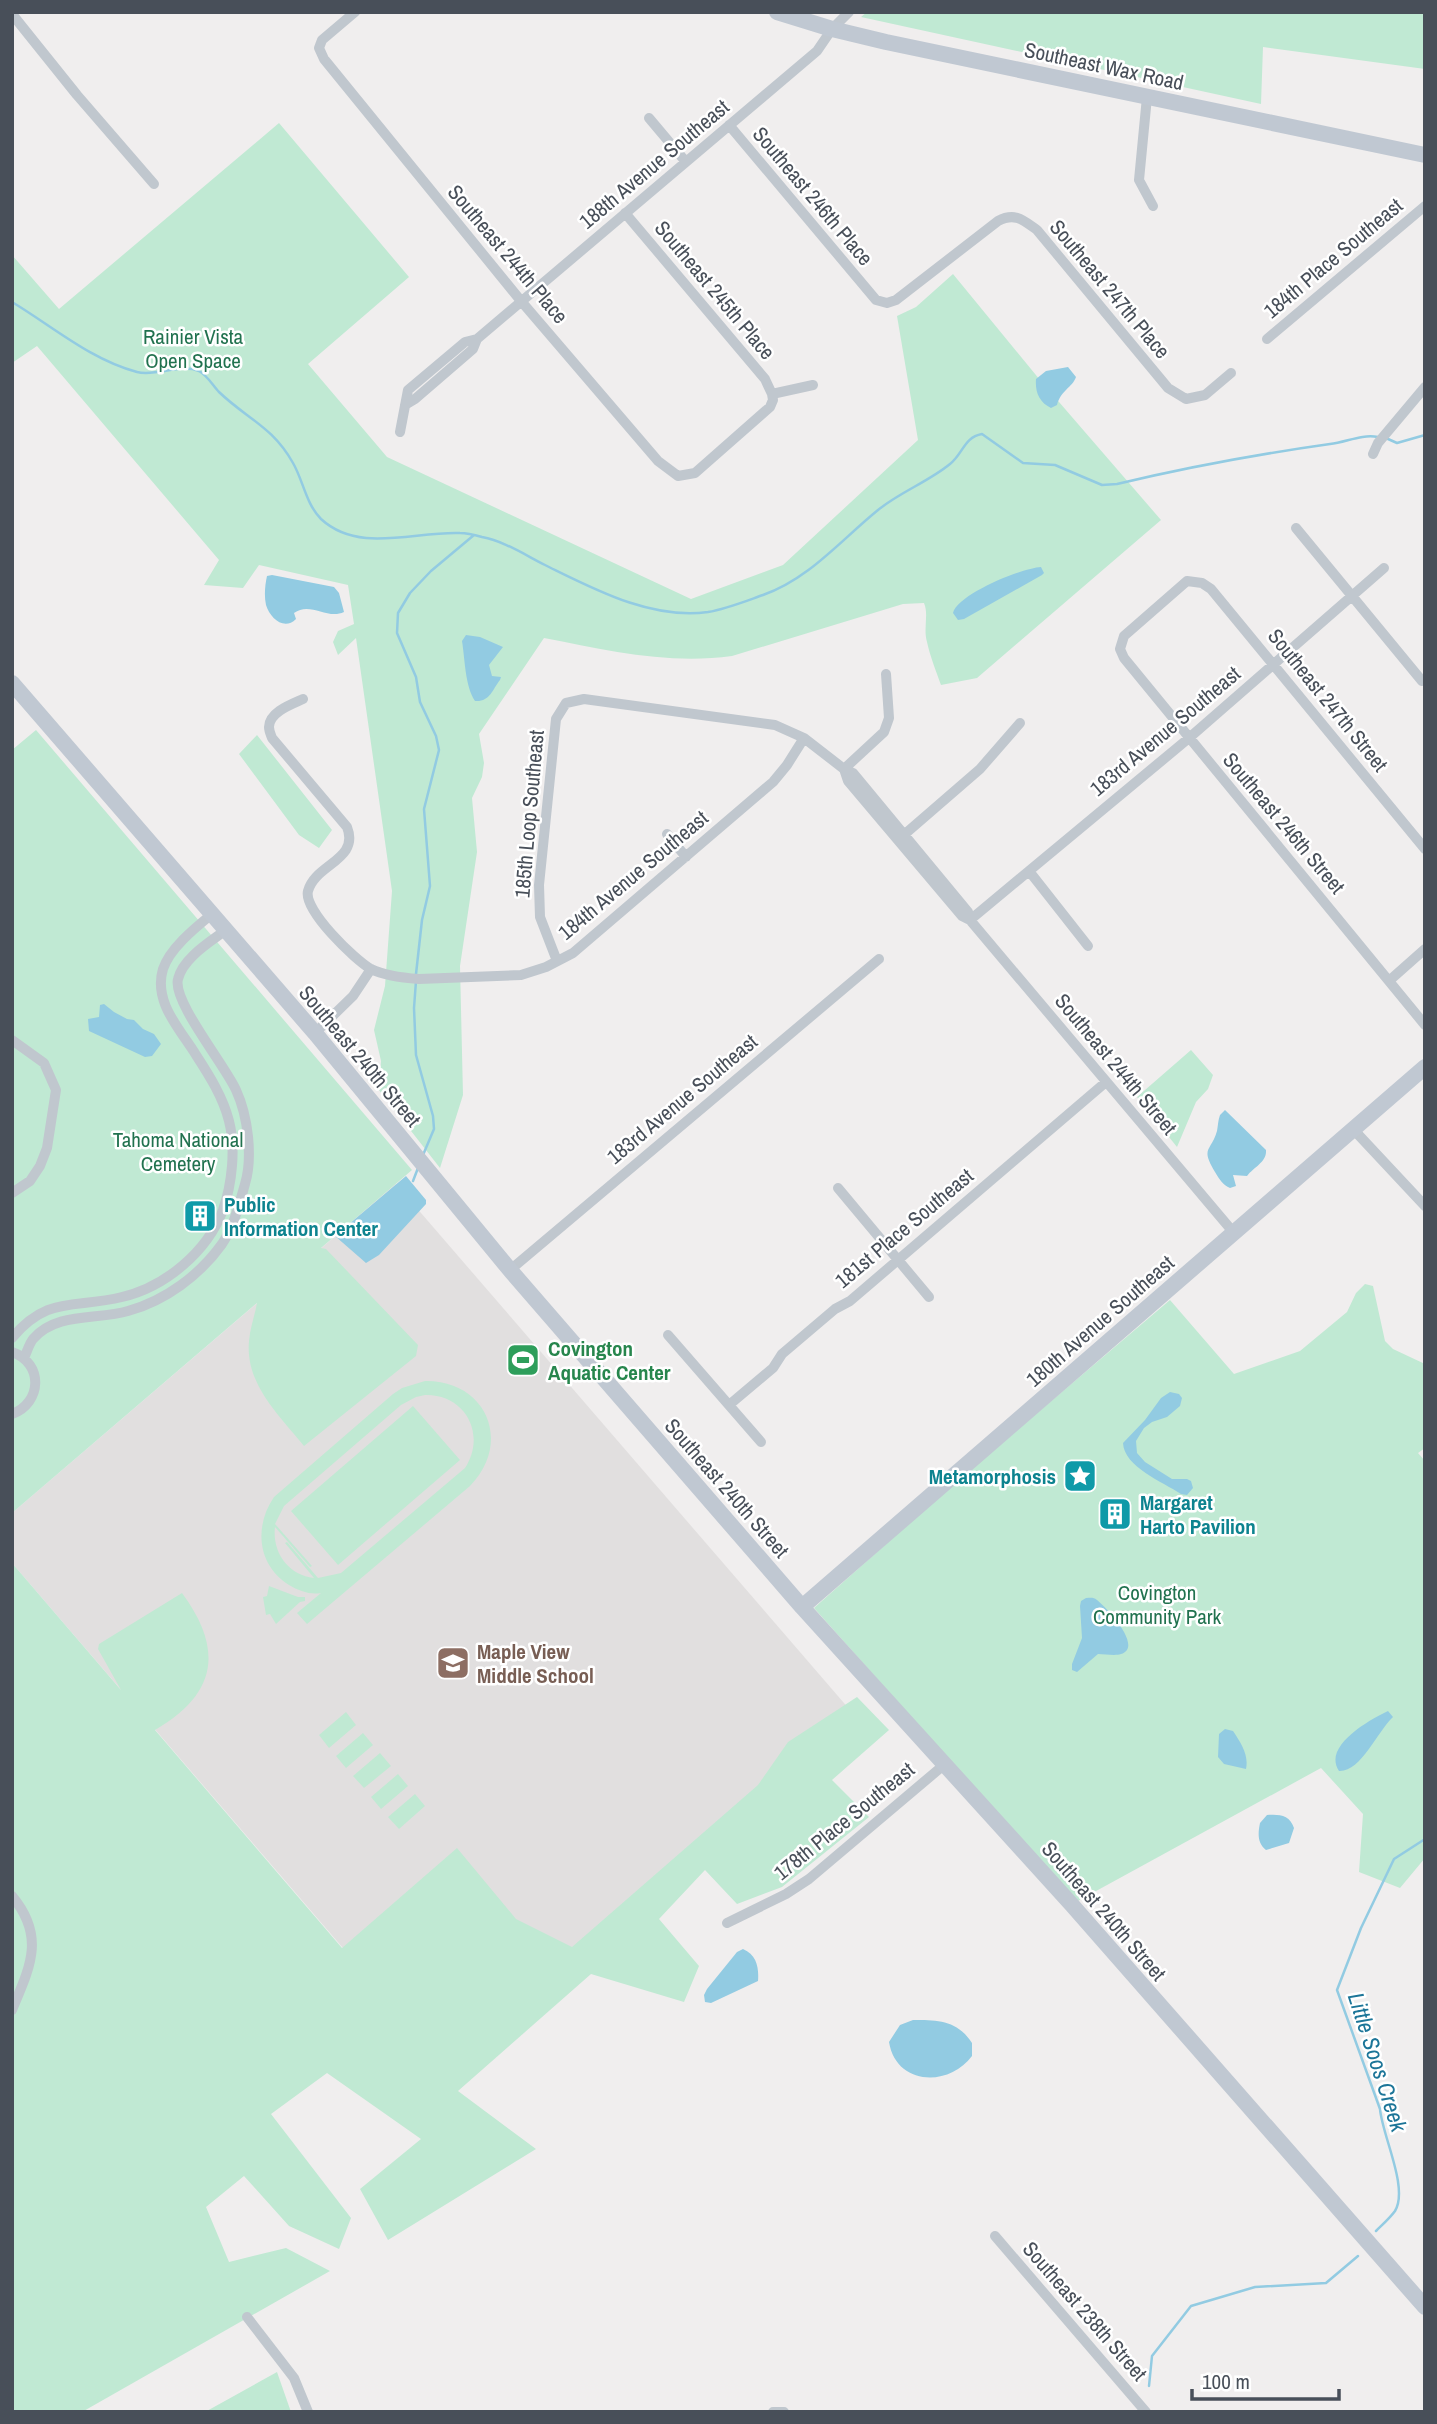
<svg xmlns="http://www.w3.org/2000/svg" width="1437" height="2424" font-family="'Archivo Narrow',sans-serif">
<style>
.education{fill:#e1dfdf}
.green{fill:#c0e9d3;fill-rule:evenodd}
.water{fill:#92cbe2}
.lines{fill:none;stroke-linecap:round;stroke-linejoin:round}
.stream{stroke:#92cbe2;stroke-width:2.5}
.street{stroke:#c0c7ce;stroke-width:10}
.secondary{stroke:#c0c8d2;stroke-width:16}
.labels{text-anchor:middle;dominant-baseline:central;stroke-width:5;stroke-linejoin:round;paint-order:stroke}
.street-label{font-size:21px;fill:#484f59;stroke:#fff}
.park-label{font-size:21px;fill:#21724f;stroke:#fff}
.culture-label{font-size:21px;font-weight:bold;fill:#0d838f;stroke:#fff;text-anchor:start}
.leisure-label{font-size:21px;font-weight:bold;fill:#27864d;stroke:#fff;text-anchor:start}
.education-label{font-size:21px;font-weight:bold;fill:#785e54;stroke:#fff;text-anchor:start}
.water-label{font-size:23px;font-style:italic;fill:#1c7598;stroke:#fff}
</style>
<rect width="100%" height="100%" fill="#f0eeee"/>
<path class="education" d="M396 1184 850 1710 447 2069 12 1563V1513Z"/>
<path class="green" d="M867 12H1425V69L1263 47 1261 104 861 17Z
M279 123 409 277 308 364 387 457 691 599 783 565 918 440 897 316 916 307 953 274 1040 380 1161 520 977 678 941 685C936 671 930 656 927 642 923 628 929 615 924 603L903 604 732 656C668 665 606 650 544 638L479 734 484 763 482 777 472 798 477 852 460 966 463 1095 440 1168 379 1090 381 1061 374 1030 385 986 392 891 356 638 338 655 333 642 338 631 354 624 348 585 259 565 243 588 204 585 219 560 37 346 12 363V255L59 309Z
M36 730 412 1170 321 1248 326 1249 418 1345 416 1356 304 1446C279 1415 245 1384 249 1341 250 1328 255 1315 257 1303L12 1513V750Z
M257 735 332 830 319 848 299 835 239 754Z
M1191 1050 1213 1075 1208 1089 1196 1102 1177 1147 1137 1097Z
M1365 1284 1373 1286 1385 1341 1393 1349 1425 1364V1448L1418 1453 1425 1461V1858L1400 1888 1359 1872 1363 1814 1321 1768 1076 1902 814 1608 948 1489 1170 1300 1234 1374 1300 1351 1347 1312 1356 1293Z
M425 1381C486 1380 513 1442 470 1486L307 1624 297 1613 321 1593C310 1595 299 1591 289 1585 257 1565 254 1526 274 1497L393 1394 402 1388ZM425 1395C465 1394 487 1434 465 1468L341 1573 318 1578 287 1542 285 1543 314 1578C288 1575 272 1552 275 1527L310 1567 312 1566 275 1524 284 1506 401 1405 416 1397Z
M413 1406 460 1460 338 1565 291 1511Z
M12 1563 121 1690 98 1649 99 1644 182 1593C224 1650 217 1694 155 1730L342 1948 457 1848 516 1919 572 1947 758 1785 788 1742 857 1697 889 1730 832 1780 869 1817 782 1887 737 1904 705 1870 659 1919 699 1966 684 2002 591 1974 458 2091 536 2149 388 2240 360 2189 421 2139 327 2073 271 2114 351 2218 339 2249 289 2226 244 2176 206 2207 229 2262 286 2248 330 2271 82 2412H12Z
M269 1586 298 1597H305V1601L300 1602 276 1624 270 1614 266 1615 263 1597 267 1596Z
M346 1712 356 1725 329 1748 319 1735Z
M363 1733 373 1745 346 1768 336 1756Z
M380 1753 391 1766 364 1788 353 1776Z
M398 1774 408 1786 381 1809 371 1797Z
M415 1794 425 1806 399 1829 388 1817Z
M277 2372 291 2412H205Z"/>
<path class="water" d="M1068 367 1076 377C1072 388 1061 390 1057 405L1051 408C1039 402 1035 392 1036 379L1046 371Z
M1041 567 1044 573 1042 575 964 619 958 620 953 613C958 594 1022 568 1041 567Z
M272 575 334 587 339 593 344 612C327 620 310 601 294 613L296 619C284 631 270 618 266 605 264 596 265 585 267 576Z
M466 635 480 637 503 647 489 665 492 676 501 677 500 680C492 690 490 702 475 701 465 686 465 659 462 641Z
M104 1004 114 1012 127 1019 134 1020 143 1029 154 1034 161 1044 152 1056 145 1057 89 1031 88 1019 99 1017 100 1005Z
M1225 1110 1266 1150C1267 1162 1254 1167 1247 1176L1233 1175 1236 1186 1230 1188C1223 1185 1219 1179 1215 1172 1200 1147 1211 1152 1217 1131 1218 1126 1218 1120 1220 1115Z
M406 1176 426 1200V1204L379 1255 366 1263 335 1236Z
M1170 1392 1179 1394 1182 1398 1180 1406 1167 1417 1152 1422 1144 1428 1136 1441 1137 1453 1145 1462 1172 1479H1187L1191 1481 1193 1488 1187 1495 1181 1494C1163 1482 1124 1467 1123 1443L1145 1420 1161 1398Z
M1086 1598C1091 1598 1093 1597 1097 1600 1106 1607 1144 1647 1121 1654 1115 1656 1105 1654 1098 1654L1077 1672 1072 1670V1664L1082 1638 1080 1606 1081 1601Z
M1388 1711 1393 1717C1377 1732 1361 1772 1339 1771 1322 1746 1371 1719 1388 1711Z
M1225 1729 1233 1731C1241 1743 1249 1755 1246 1769L1224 1764 1218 1757 1219 1734Z
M1267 1815C1279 1814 1290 1815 1294 1828L1289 1843 1266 1850C1257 1843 1258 1833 1260 1823Z
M743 1949C757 1955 759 1968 758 1981L711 2003 705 2002 704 1995 707 1989 737 1952Z
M913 2020C938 2020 957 2020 972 2043V2056C948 2088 896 2085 889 2042L900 2025Z"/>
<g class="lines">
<path class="stream" d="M12 302C52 326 91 360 137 372 156 377 181 363 199 371 208 376 213 386 219 392 247 419 272 426 293 463 303 480 306 504 321 519 359 554 414 531 460 533 467 533 475 535 482 537 504 541 525 555 545 565 594 589 651 620 708 612 726 609 746 601 763 595 809 579 841 540 878 510 900 492 928 482 950 464 963 454 964 437 982 434L1023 463 1055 465 1102 485 1117 484C1188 467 1259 454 1330 444 1347 442 1361 434 1378 437
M1388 439 1397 443 1425 435
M416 974 422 920 430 886 424 809 439 750 436 736 420 702 416 677 397 633 398 613 410 593 431 571 474 535
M416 981 414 1008 416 1055 433 1116 434 1129 423 1155
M413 1181 418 1168
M1376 2231C1382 2225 1390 2218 1395 2211 1409 2188 1382 2135 1380 2109L1337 1990 1361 1928 1394 1859 1425 1839
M1149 2386 1152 2356 1191 2306 1255 2287 1326 2283 1358 2256"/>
<path class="street" d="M355 12 322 40 319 48 324 59 521 301 658 461 678 476 695 473 770 407 773 400 772 394 813 385
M12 14 77 95 154 184
M1147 97 1139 180 1153 206
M649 118 686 162
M729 125 876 300 887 303 896 300 998 221C1015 212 1023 220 1037 230L1168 388 1186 399 1205 395 1231 373
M625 213 765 379 772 394
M477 339 817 51 832 29 849 12
M1267 339 1425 206
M400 432 408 390 465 342 477 339 473 349 415 399 405 405
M1373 454 1378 443 1425 387
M1296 528 1422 681
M303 699C292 704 269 712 269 727 269 731 271 735 272 738L347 827C360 860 315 864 308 891 303 910 355 960 371 969 385 976 404 978 419 979L521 975 546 967 573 953 773 782 787 765 804 738
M844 769 884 732 889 718 886 674
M667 834 686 857
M898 840 980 769 1020 723
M1425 849 1211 589 1202 583 1187 581 1124 636 1120 649 1124 658 1425 1025
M1029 871 1088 946
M557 961 540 917 539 885 556 719 566 703 584 699 775 725 804 738 844 769 853 773 968 912 970 920 962 916 848 781 844 769
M1390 980 1425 949
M315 1033 353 996 371 969
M12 1040 44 1063 56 1090 47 1148 40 1166 30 1181 12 1193
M1353 1129 1425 1206
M838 1188 929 1297
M1234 1233 970 920 1189 738 1384 568
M510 1270 879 959
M668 1335 761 1442
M12 1338C48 1295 74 1309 122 1297 165 1287 207 1252 223 1210 232 1184 236 1148 229 1121 223 1097 209 1075 196 1055 180 1029 153 1002 163 969 170 948 195 928 212 914
M12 1352C44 1363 42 1403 12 1414
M24 1358C27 1352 29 1344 33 1339 56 1312 97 1320 128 1311 165 1301 200 1275 222 1244 234 1226 239 1205 245 1184 253 1157 248 1116 236 1090 225 1065 172 1001 178 979 183 958 210 942 226 930
M729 1405 773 1368 782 1354 835 1309 850 1301 1106 1082
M12 1896C46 1937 30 1967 12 2010
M727 1923 786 1894 809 1879 945 1764
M995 2236 1146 2412
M247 2317 294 2378 308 2412
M773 2412H784"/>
<path class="secondary" d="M777 12 832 29 886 42 1425 155
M12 683 315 1033 510 1270 802 1607 1072 1905 1425 2307
M802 1607 1425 1067"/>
</g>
<defs>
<symbol id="building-square" viewBox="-11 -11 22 22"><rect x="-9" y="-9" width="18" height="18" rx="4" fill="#0f9aa8" stroke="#fff"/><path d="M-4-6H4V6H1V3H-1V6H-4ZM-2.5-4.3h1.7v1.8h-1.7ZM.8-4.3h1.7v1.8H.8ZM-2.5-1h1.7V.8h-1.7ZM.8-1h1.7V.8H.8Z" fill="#fff"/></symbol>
<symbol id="stadium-square" viewBox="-11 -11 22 22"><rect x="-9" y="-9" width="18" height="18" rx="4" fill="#2e9e5b" stroke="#fff"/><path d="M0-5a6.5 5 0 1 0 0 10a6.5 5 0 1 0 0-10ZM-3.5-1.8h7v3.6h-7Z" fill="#fff"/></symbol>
<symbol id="sight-square" viewBox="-11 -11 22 22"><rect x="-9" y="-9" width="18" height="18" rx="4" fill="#0f9aa8" stroke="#fff"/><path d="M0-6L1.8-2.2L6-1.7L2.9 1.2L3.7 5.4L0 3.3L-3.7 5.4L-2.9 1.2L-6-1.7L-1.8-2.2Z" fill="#fff"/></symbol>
<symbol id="school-square" viewBox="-11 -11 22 22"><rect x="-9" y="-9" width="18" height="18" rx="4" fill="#8d6e63" stroke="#fff"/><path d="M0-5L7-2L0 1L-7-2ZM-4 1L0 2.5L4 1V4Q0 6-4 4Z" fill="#fff"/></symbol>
</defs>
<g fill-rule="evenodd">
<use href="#building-square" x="181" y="1197" width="38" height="38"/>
<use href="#stadium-square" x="504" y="1341" width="38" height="38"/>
<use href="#sight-square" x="1061" y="1457" width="38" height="38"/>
<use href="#building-square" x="1096" y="1495" width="38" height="38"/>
<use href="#school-square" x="434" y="1644" width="38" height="38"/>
</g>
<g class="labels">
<g class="street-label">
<text transform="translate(1104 66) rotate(12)">Southeast Wax Road</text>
<text transform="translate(654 164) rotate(-40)">188th Avenue Southeast</text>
<text transform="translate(813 196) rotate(50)">Southeast 246th Place</text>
<text transform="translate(508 254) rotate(50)">Southeast 244th Place</text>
<text transform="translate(1333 258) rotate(-40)">184th Place Southeast</text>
<text transform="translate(1110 289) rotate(50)">Southeast 247th Place</text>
<text transform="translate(715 290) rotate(50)">Southeast 245th Place</text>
<text transform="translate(1328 700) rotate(51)">Southeast 247th Street</text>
<text transform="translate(1165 731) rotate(-40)">183rd Avenue Southeast</text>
<text transform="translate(529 814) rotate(-85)">185th Loop Southeast</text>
<text transform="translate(1284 823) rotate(50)">Southeast 246th Street</text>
<text transform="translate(633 875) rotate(-40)">184th Avenue Southeast</text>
<text transform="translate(360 1056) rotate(50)">Southeast 240th Street</text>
<text transform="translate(1116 1064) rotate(50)">Southeast 244th Street</text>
<text transform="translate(682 1099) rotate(-40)">183rd Avenue Southeast</text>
<text transform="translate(904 1228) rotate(-40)">181st Place Southeast</text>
<text transform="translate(1100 1321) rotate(-41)">180th Avenue Southeast</text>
<text transform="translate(727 1488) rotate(49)">Southeast 240th Street</text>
<text transform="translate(844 1821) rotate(-39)">178th Place Southeast</text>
<text transform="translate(1104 1911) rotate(49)">Southeast 240th Street</text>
<text transform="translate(1085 2311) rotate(49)">Southeast 238th Street</text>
</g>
<g class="park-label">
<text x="193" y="336">Rainier Vista<tspan x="193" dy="24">Open Space</tspan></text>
<text x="178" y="1139">Tahoma National<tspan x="178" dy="24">Cemetery</tspan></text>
<text x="1157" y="1592">Covington<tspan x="1157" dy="24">Community Park</tspan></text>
</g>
<g class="culture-label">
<text x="224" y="1204">Public<tspan x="224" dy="24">Information Center</tspan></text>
<text x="1056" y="1476" text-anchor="end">Metamorphosis</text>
<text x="1140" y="1502">Margaret<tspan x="1140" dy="24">Harto Pavilion</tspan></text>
</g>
<g class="leisure-label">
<text x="548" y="1348">Covington<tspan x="548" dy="24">Aquatic Center</tspan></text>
</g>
<g class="education-label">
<text x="477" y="1651">Maple View<tspan x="477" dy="24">Middle School</tspan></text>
</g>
<g class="water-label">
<text transform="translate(1378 2062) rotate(72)">Little Soos Creek</text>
</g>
</g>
<rect width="1437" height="2424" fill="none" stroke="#484f59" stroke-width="28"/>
<path d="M1192 2389v10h147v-10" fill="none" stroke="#484f59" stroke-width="3.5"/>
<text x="1202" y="2389" font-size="21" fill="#484f59" stroke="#ffffff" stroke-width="5" paint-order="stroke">100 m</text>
</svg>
